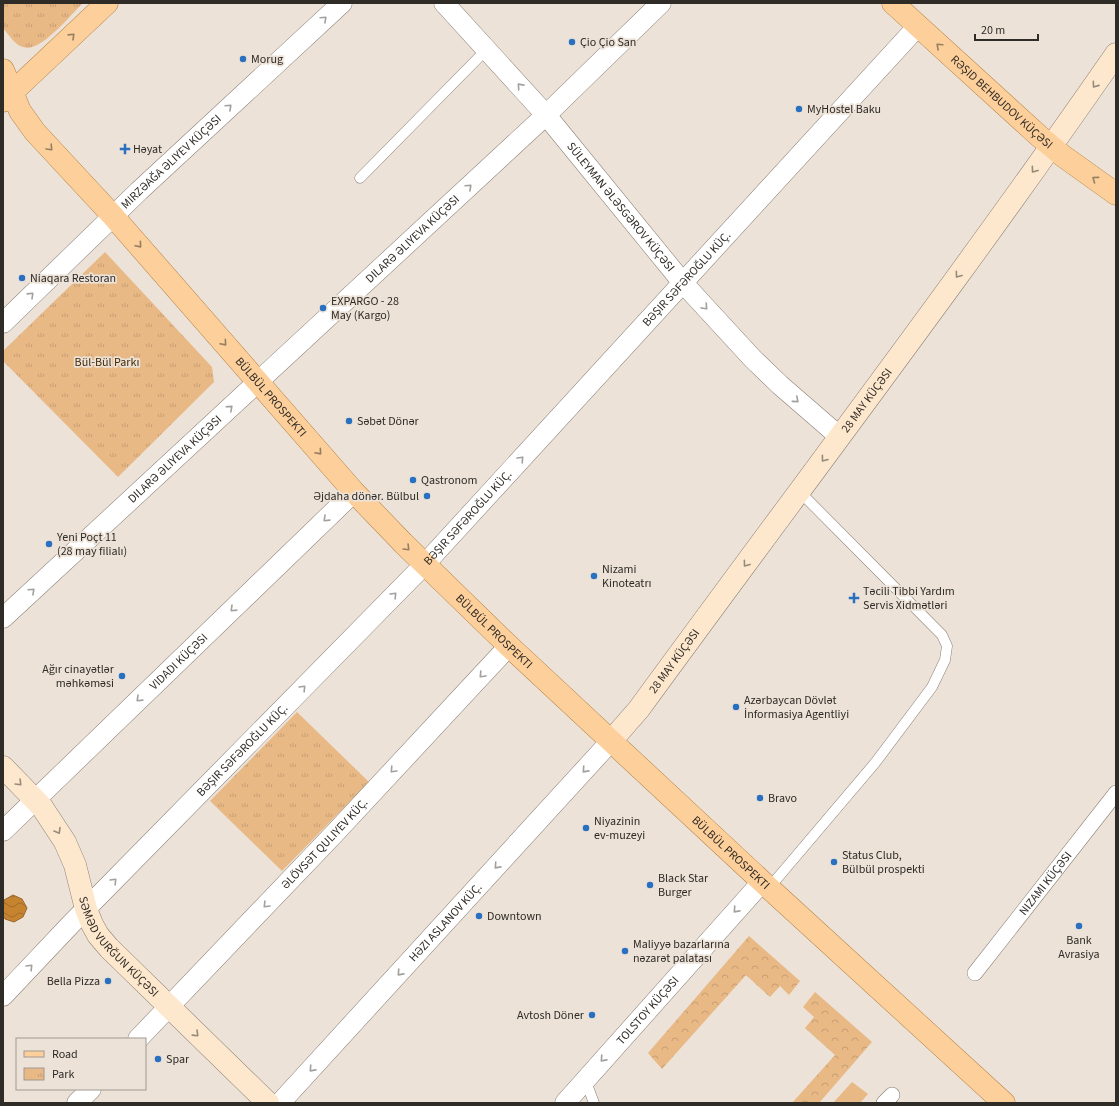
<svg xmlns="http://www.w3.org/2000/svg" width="1119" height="1106" font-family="'Source Sans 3',sans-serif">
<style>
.grass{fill:#e8b885}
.forest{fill:url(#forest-crowns)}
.park{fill:url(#park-tufts)}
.water{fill:url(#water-waves);stroke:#99692e}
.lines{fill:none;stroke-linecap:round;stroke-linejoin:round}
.service-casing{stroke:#897f76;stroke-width:11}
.pedestrian-casing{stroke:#897f76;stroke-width:16}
.minor-casing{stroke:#897f76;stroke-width:21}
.secondary-casing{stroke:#897f76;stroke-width:23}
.primary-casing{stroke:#b48248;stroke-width:23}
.service{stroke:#fff;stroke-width:10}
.pedestrian{stroke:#fff;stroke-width:15}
.minor{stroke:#fff;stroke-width:20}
.secondary{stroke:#fee8cd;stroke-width:22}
.primary{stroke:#fdd09b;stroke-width:22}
.oneway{stroke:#a1a09e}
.oneway2{stroke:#967e61}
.oneway3{stroke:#968a7a}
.poi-dot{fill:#2970c1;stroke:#ece2d7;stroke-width:1.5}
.labels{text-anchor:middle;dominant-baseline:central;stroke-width:3.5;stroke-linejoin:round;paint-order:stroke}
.poi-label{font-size:12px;fill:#2f2b27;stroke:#ece2d7;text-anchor:start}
.street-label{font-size:12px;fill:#2f2b27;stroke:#ece2d7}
.park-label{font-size:12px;fill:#452a07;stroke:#ece2d7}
</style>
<defs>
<pattern id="forest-crowns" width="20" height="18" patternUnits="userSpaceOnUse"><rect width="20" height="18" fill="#e8b885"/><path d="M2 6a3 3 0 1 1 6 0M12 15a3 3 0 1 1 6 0" fill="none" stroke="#c79e73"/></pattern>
<pattern id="park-tufts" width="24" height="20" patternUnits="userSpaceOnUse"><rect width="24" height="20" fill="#e8b885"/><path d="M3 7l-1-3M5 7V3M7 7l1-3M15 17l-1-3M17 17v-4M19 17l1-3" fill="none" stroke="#c79e73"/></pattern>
<pattern id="water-waves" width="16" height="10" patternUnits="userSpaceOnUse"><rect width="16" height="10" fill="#c68431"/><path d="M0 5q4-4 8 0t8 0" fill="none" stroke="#a16c2a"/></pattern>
</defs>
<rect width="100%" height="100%" fill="#ece2d7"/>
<path class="grass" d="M852 1082 868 1094 860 1103H833Z"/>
<path class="forest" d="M749 936 800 981 789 995 780 986 770 997 746 975 662 1069 648 1053Z
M815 992 872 1042 819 1103H792L835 1055 805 1028 814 1017 803 1007Z"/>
<path class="park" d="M3 3H83C71 14 40 54 23 47 15 45 9 35 3 28Z
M105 252 212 367 214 382 118 477 3 361V351Z
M297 712 369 782 282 871 210 801Z"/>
<path class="water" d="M13 895 22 899 27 908 23 917 14 922 5 919 3 915 4 900Z"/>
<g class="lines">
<defs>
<path id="service" d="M360 178 487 49
M769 888 875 763 932 687 945 660 947 646 942 635 800 492
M585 1079 594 1103"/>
<g id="pedestrian">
<path id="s1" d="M975 973 1116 793"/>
<path d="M884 1103 892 1095"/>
</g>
<g id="minor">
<path id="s2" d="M444 3 546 115 683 283 753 359 780 385 840 437"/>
<path id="s3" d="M3 323 139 191 342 3"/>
<path id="s4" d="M3 618 546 115 661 3"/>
<path id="s5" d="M3 831 354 492"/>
<path id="s6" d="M3 996 71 924 424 565 918 26"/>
<path id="s7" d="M138 1039 333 835 509 646"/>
<path d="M77 1103 91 1089"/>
<path id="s8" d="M280 1103 611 741"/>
<path id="s9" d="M565 1103 762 882"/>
</g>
<g id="secondary">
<path id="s10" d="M611 741 639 709C798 491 962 276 1116 54"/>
<path id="s11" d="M3 767 42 807 65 842 75 865 86 909 92 924 98 935 109 948 268 1103"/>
</g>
<g id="primary">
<path id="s12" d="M893 3 1039 136 1063 156 1116 194"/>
<path id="s13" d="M3 70 20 111 35 132 113 216 354 492 403 543 509 646 769 888 1004 1103"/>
<path d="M3 101 107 3"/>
</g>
</defs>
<use href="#service" class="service-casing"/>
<use href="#pedestrian" class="pedestrian-casing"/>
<use href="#minor" class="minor-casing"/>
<use href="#secondary" class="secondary-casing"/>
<use href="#primary" class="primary-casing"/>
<use href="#service" class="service"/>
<use href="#pedestrian" class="pedestrian"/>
<use href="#minor" class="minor"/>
<use href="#secondary" class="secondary"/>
<use href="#primary" class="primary"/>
</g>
<defs><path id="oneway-chevron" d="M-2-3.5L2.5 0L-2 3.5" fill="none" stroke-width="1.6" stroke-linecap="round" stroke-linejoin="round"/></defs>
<g class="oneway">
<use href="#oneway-chevron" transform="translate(324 19) rotate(-43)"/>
<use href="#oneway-chevron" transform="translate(520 86) rotate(-132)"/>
<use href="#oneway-chevron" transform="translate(229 107) rotate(-43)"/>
<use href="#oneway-chevron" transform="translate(469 187) rotate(-43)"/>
<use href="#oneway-chevron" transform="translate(31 295) rotate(-44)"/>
<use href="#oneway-chevron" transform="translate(705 307) rotate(47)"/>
<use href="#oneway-chevron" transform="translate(796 400) rotate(41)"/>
<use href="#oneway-chevron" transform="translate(230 408) rotate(-42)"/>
<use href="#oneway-chevron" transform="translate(521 459) rotate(-47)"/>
<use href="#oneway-chevron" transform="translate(326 519) rotate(136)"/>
<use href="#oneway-chevron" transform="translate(32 591) rotate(-43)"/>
<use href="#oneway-chevron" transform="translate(394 595) rotate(-46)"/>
<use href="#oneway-chevron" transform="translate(233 609) rotate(136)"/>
<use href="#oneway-chevron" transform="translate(482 675) rotate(133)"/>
<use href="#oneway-chevron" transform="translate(303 688) rotate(-46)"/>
<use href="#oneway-chevron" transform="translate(139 699) rotate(136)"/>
<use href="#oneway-chevron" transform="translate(393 770) rotate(133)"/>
<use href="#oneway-chevron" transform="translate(585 770) rotate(132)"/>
<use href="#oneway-chevron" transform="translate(497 866) rotate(132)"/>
<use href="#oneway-chevron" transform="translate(114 881) rotate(-46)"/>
<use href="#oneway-chevron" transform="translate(266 905) rotate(134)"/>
<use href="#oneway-chevron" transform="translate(736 910) rotate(132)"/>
<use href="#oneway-chevron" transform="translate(30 967) rotate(-46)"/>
<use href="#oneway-chevron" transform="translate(400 973) rotate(132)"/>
<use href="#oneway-chevron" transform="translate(603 1059) rotate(132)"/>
<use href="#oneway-chevron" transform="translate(312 1069) rotate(132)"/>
</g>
<g class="oneway2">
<use href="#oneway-chevron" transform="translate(72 36) rotate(-44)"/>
<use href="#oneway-chevron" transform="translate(939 46) rotate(-137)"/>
<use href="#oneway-chevron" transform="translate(50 148) rotate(47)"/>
<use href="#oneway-chevron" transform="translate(1095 179) rotate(-144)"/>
<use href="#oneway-chevron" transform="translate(139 245) rotate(49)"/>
<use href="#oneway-chevron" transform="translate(224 343) rotate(49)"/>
<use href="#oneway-chevron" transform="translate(319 452) rotate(49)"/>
<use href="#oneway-chevron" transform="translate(407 548) rotate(45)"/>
</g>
<g class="oneway3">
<use href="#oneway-chevron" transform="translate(1095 85) rotate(125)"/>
<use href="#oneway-chevron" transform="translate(1034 170) rotate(126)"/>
<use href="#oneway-chevron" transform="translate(958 275) rotate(126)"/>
<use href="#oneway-chevron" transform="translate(824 459) rotate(127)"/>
<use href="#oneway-chevron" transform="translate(746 564) rotate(126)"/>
<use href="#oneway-chevron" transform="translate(19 783) rotate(45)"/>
<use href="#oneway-chevron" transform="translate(58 831) rotate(59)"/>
<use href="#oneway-chevron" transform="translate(196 1034) rotate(44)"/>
</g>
<g class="poi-dot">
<circle cx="572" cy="42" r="4"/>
<circle cx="243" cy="59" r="4"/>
<circle cx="799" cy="109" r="4"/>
<path d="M123 143h4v4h4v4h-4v4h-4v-4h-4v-4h4z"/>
<circle cx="22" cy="278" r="4"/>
<circle cx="323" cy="308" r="4"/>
<circle cx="349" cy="421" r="4"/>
<circle cx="413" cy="480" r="4"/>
<circle cx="427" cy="496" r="4"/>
<circle cx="49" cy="544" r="4"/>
<circle cx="594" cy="576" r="4"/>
<path d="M852 592h4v4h4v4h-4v4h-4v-4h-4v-4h4z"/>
<circle cx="122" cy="676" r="4"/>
<circle cx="736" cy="707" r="4"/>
<circle cx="760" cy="798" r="4"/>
<circle cx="586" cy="828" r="4"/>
<circle cx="834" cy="862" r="4"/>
<circle cx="650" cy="885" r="4"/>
<circle cx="479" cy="916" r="4"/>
<circle cx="1079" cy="926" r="4"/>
<circle cx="625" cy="951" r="4"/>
<circle cx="108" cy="981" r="4"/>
<circle cx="592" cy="1015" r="4"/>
<circle cx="158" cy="1059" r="4"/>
</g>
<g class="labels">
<g class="poi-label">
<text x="580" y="42">Çio Çio San</text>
<text x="251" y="59">Morug</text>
<text x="807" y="109">MyHostel Baku</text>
<text x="133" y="149">Həyat</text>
<text x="30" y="278">Niaqara Restoran</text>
<text x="331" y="301">EXPARGO - 28<tspan x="331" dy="14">May (Kargo)</tspan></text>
<text x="357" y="421">Səbət Dönər</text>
<text x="421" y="480">Qastronom</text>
<text x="419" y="496" text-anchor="end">Əjdaha dönər. Bülbul</text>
<text x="57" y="537">Yeni Poçt 11<tspan x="57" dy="14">(28 may filialı)</tspan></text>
<text x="602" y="569">Nizami<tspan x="602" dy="14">Kinoteatrı</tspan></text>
<text x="863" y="591">Təcili Tibbi Yardım<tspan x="863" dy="14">Servis Xidmətləri</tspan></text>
<text x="114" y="669" text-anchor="end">Ağır cinayətlər<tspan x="114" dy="14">məhkəməsi</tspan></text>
<text x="744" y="700">Azərbaycan Dövlət<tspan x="744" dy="14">İnformasiya Agentliyi</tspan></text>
<text x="768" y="798">Bravo</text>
<text x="594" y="821">Niyazinin<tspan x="594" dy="14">ev-muzeyi</tspan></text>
<text x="842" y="855">Status Club,<tspan x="842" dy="14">Bülbül prospekti</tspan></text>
<text x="658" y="878">Black Star<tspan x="658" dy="14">Burger</tspan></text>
<text x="487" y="916">Downtown</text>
<text x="1079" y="940" text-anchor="middle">Bank<tspan x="1079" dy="14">Avrasiya</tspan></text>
<text x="633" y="944">Maliyyə bazarlarına<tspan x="633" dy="14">nəzarət palatası</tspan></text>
<text x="100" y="981" text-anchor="end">Bella Pizza</text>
<text x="584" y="1015" text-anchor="end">Avtosh Döner</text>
<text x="166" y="1059">Spar</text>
</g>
<g class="street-label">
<text stroke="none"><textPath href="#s12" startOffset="147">RƏŞID BEHBUDOV KÜÇƏSI</textPath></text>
<text stroke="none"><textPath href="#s3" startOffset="233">MIRZƏAĞA ƏLIYEV KÜÇƏSI</textPath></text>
<text stroke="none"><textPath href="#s2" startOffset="270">SÜLEYMAN ƏLƏSGƏROV KÜÇƏSI</textPath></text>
<text stroke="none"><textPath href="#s4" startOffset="558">DILARƏ ƏLIYEVA KÜÇƏSI</textPath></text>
<text stroke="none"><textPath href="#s6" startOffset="991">BƏŞIR SƏFƏROĞLU KÜÇ.</textPath></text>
<text stroke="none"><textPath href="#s13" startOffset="425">BÜLBÜL PROSPEKTI</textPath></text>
<text stroke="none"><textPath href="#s10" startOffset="426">28 MAY KÜÇƏSI</textPath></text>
<text stroke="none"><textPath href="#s4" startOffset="234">DILARƏ ƏLIYEVA KÜÇƏSI</textPath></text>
<text stroke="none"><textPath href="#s6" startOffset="667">BƏŞIR SƏFƏROĞLU KÜÇ.</textPath></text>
<text stroke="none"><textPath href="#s13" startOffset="749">BÜLBÜL PROSPEKTI</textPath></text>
<text stroke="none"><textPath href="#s5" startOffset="244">VIDADI KÜÇƏSI</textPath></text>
<text stroke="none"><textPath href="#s10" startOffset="102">28 MAY KÜÇƏSI</textPath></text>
<text stroke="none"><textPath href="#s6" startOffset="343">BƏŞIR SƏFƏROĞLU KÜÇ.</textPath></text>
<text stroke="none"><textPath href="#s7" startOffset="270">ƏLÖVSƏT QULIYEV KÜÇ.</textPath></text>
<text stroke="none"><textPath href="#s13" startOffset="1073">BÜLBÜL PROSPEKTI</textPath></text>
<text stroke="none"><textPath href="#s1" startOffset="114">NIZAMI KÜÇƏSI</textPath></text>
<text stroke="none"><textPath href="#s8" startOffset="245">HƏZI ASLANOV KÜÇ.</textPath></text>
<text stroke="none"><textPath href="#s11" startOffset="218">SƏMƏD VURĞUN KÜÇƏSI</textPath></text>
<text stroke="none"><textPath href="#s9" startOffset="124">TOLSTOY KÜÇƏSI</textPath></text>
</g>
<g class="park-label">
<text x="107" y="362">Bül-Bül Parkı</text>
</g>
</g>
<rect width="1119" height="1106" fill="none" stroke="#2f2b27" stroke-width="8"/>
<rect x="16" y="1038" width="130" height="52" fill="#ece2d7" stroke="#a09991"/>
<rect x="24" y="1051" width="20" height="6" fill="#fdd09b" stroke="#a09991"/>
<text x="52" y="1058" font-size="12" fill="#2f2b27">Road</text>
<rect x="24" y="1068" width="20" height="12" fill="url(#park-tufts)" stroke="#a09991"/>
<text x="52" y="1078" font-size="12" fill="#2f2b27">Park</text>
<path d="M975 34v6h63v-6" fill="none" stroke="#2f2b27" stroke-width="2"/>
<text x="981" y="34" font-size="12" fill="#2f2b27" stroke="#ece2d7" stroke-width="3" paint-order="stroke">20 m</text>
</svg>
